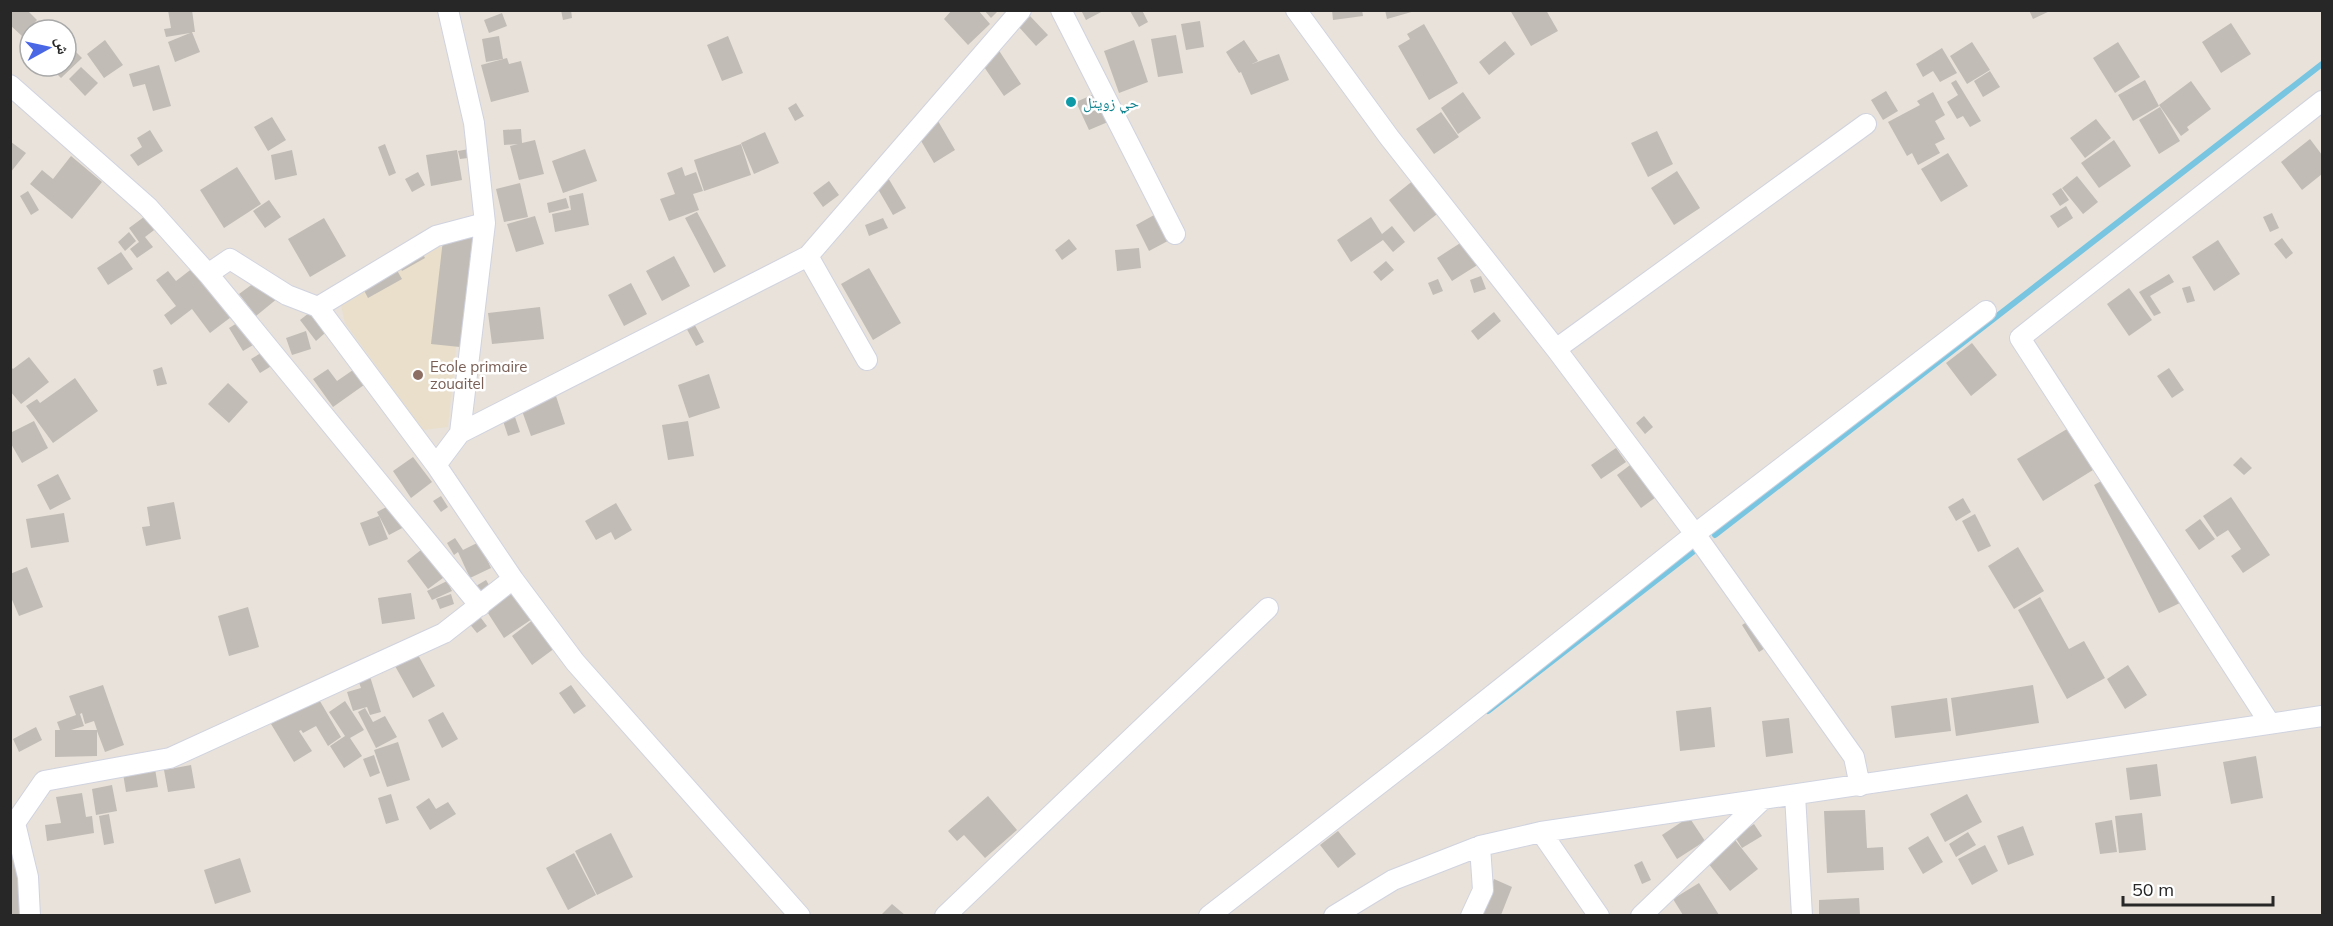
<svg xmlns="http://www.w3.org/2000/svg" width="2333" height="926" font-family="Mulish,'Noto Naskh Arabic',sans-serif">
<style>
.education{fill:#e9dfcb}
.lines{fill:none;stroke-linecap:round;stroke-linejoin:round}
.stream{stroke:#77c5e1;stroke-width:6}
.building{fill:#c1bcb6;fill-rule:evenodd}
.minor-casing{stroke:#d0d3df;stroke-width:22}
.minor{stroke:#fff;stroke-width:20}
.culture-dot{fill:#0f9aa8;stroke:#fff;stroke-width:2}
.education-dot{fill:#8d6e63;stroke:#fff;stroke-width:2}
.labels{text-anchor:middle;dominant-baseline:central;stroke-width:5;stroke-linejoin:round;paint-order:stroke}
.culture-label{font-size:15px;fill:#0d838f;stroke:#fff;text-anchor:start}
.education-label{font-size:15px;fill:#785e54;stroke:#fff;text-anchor:start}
</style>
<rect width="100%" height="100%" fill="#e8e2da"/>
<path class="education" d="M437 247H466L448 427 423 430 345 323 341 305Z"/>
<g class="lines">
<path class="stream" d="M1715 535 2322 64
M1488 711 1698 548"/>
</g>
<path class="building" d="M10 10H27L37 20 22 36 10 25Z
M168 10H192L195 32H192L200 52 175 62 168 42 190 33 166 37 164 29 171 28Z
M561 10H571L572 18 563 20Z
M952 10H978L990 24 968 45 944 19Z
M984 10H999L991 18Z
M1081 10H1105L1086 20Z
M1131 10H1142L1148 22 1139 27 1130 11Z
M1332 10H1362L1363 16 1333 20Z
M1385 10H1415V11L1387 19Z
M1510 10H1546L1558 31 1531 46Z
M2029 10H2052L2033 19Z
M502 13 507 26 489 33 484 20Z
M1030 16 1048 35 1036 46 1018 26Z
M1200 21 1204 47 1186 50 1181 24Z
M2231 23 2251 54 2221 73 2202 42Z
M1424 24 1458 83 1429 100 1398 46 1410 39 1407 34Z
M1176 35 1183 73 1158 77 1151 39Z
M499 36 503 59 486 62 482 39Z
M728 36 743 73 722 81 707 45Z
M105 40 123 65 104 78 87 54Z
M1134 40 1148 82 1119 93 1104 51Z
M1244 40 1258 61 1252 64 1279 54 1289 80 1251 95 1241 72 1239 73 1226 52Z
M1505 41 1515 54 1489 75 1479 62Z
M66 42 82 58 61 78 49 66H66Z
M1972 42 1990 70 1967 84 1950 56Z
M2118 42 2140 77 2115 93 2093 58Z
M1942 48 1957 73 1940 82 1933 71 1923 77 1916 64Z
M998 49 1021 84 1004 96 980 61Z
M507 58 509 64 521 61 529 92 491 102 481 65Z
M159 65 171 106 153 111 145 84 133 87 129 74Z
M81 67 98 83 85 96 69 79Z
M1990 71 2000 87 1983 97 1974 81Z
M1956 80 1981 121 1970 127 1963 116 1957 119 1947 102 1958 95 1951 83Z
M2145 80 2159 106 2133 121 2118 95Z
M2191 81 2211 109 2187 127 2189 130 2181 136 2159 105Z
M1103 90 1115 119 1089 130 1076 102Z
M1886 91 1898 111 1883 120 1871 100Z
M1463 92 1481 118 1458 134 1441 108Z
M1933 92 1945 115 1935 121 1945 139 1935 144 1940 153 1918 165 1912 153 1907 156 1888 122 1920 105 1917 101Z
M796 103 804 116 795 121 788 108Z
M2160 107 2180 141 2159 154 2139 120Z
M1441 112 1459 137 1434 154 1416 129Z
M272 117 286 140 268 151 254 127Z
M2096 119 2111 138 2085 158 2070 138Z
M938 121 955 150 934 163 917 134Z
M521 129 522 143 535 140 544 174 519 180 510 146 518 144 504 145 503 130Z
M150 130 163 151 138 166 130 155 142 147 137 138Z
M1657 131 1673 164 1648 177 1631 143Z
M765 132 779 163 754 174 741 143Z
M2310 139 2322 155V174L2302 190 2281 162Z
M2114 140 2131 166 2099 188 2081 163Z
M11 142 26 153 10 173V143Z
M385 144 396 173 389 176 378 147Z
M741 144 751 175 704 191 694 160Z
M474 148 476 157 460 159 458 151Z
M585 149 597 181 563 193 552 161Z
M292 150 297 175 275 180 271 155Z
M457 150 462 180 431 186 426 155Z
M1948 153 1968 186 1941 202 1921 169Z
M71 156 102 182 72 219 30 184 42 170 53 179Z
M237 167 261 204 224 228 200 190Z
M682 167 685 176 696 172 703 191 693 194 699 210 669 221 660 199 675 194 667 173Z
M1677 171 1700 208 1674 225 1651 188Z
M418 172 425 185 412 192 405 179Z
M887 176 906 208 893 215 875 184Z
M2077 176 2098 202 2083 214 2062 188Z
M1415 179 1441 211 1414 232 1389 200Z
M829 181 839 195 823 207 813 193Z
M520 183 528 217 504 222 496 189Z
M2061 188 2069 200 2060 206 2052 194Z
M28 191 39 210 31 215 20 196Z
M583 193 589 225 555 232 552 214 571 210 569 196Z
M566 198 569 208 549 213 547 203Z
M269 200 281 217 265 228 253 211Z
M2066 206 2073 218 2058 228 2050 216Z
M1165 209 1179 235 1149 251 1136 225Z
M152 211 162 224 145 237 153 247 137 258 130 249 139 242 129 228Z
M697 212 726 266 714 273 685 218Z
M2272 213 2279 228 2270 232 2263 217Z
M535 216 544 244 516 252 507 224Z
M1371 217 1382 234 1392 226 1405 242 1393 252 1383 240 1351 262 1337 240Z
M324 218 346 256 310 277 288 239Z
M883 218 888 228 869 236 865 225Z
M444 231 473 234 460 347 431 344Z
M129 232 136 241 125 251 118 242Z
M2282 238 2293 253 2286 259 2274 244Z
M1069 239 1077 249 1062 260 1055 250Z
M1465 240 1479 264 1452 281 1437 258Z
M2218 240 2240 274 2214 291 2192 257Z
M418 245 425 258 402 271 394 258Z
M1139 248 1141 268 1117 271 1115 250Z
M121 252 133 269 108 285 97 268Z
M674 256 690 286 662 301 646 271Z
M391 260 402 279 368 298 358 279Z
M1386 261 1394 270 1381 281 1373 272Z
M198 264 235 314 210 333 192 309 171 325 164 315 176 306 156 280 168 271 176 281Z
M869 268 901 323 873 340 841 284Z
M2169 274 2174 282 2150 296 2161 313 2154 316 2139 292Z
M1481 276 1486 289 1474 293 1470 280Z
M262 277 278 298 256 316 239 294Z
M1438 279 1443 291 1433 295 1428 283Z
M631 283 647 314 624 326 608 295Z
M2190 286 2195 301 2187 303 2182 288Z
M2129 288 2152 320 2129 336 2107 304Z
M540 307 544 339 492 344 488 313Z
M1494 312 1501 321 1478 340 1471 331Z
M309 313 325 333 316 341 300 320Z
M247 317 260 341 243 351 229 328Z
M691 318 704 342 696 346 683 322Z
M306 331 311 349 292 355 286 338Z
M1972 343 1997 375 1971 396 1946 363Z
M264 351 273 365 260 373 251 359Z
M29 357 49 382 21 404 10 391V366L13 369Z
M162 367 167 384 157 386 153 370Z
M2169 368 2184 390 2172 398 2157 376Z
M328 369 337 381 353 370 364 385 333 407 313 379Z
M709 374 720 408 689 418 678 385Z
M75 378 98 411 53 443 26 406 37 399 40 403Z
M228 383 248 402 229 423 208 404Z
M556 396 565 424 531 436 521 408Z
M514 414 520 432 508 436 502 418Z
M1644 416 1653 427 1645 434 1636 423Z
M34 421 48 448 22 463 10 442V433Z
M688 421 694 456 668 460 662 425Z
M2067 429 2093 470 2043 501 2017 459Z
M1616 448 1626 462 1601 479 1591 465Z
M413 457 432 482 411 498 393 471Z
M2241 457 2252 468 2244 475 2233 465Z
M1638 459 1663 492 1641 508 1617 475Z
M2116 473 2182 602 2159 613 2094 485Z
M58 474 71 499 50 510 37 485Z
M441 496 448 507 441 512 433 501Z
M2231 497 2270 555 2243 573 2231 556 2241 549 2228 530 2217 537 2203 516Z
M1963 498 1971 512 1956 521 1948 507Z
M174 502 181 539 146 546 142 527 150 526 147 507Z
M616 503 632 530 615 540 611 532 596 540 585 521Z
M392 504 404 527 389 535 377 512Z
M64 513 69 542 31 548 26 519Z
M1975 514 1991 546 1978 552 1962 521Z
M379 516 388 539 369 546 360 523Z
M2200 519 2215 539 2199 550 2185 530Z
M455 538 463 550 479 542 491 568 470 578 458 552 454 555 447 543Z
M426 546 447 575 428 589 407 561Z
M2018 547 2044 591 2014 609 1988 566Z
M27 567 43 607 19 616 10 595V574Z
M486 580 492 590 482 596 476 586Z
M447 581 452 591 432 600 427 591Z
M511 589 532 619 504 638 484 607Z
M411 593 415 619 382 624 378 598Z
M451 594 454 604 440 609 436 599Z
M2040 597 2069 649 2084 641 2105 678 2067 699 2018 610Z
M248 607 259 647 229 656 218 616Z
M478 614 487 626 477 633 468 622Z
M1760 614 1776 641 1759 652 1742 625Z
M534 619 555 648 532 665 512 636Z
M417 653 435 686 413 698 395 666Z
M2128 665 2147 695 2125 709 2107 679Z
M369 673 381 712 370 715 367 707 353 711 347 692 361 688 357 677Z
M103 685 124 745 105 752 97 731V756L55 757V730H60L57 722 76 715 69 696ZM82 713 85 724 94 721 97 730H71L84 726 80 714Z
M571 685 586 706 574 714 559 693Z
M2033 685 2039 723 1956 736 1951 698Z
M317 696 341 737 328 746 316 726 303 733 301 730 299 731 312 751 294 762 271 724Z
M1947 698 1951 731 1895 738 1891 706Z
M345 701 364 730 350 738 362 756 344 768 330 746 345 736 329 712Z
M1711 707 1715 747 1680 751 1676 711Z
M365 708 373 722 385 716 397 737 376 748 358 712Z
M443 712 458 739 442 748 428 720Z
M1789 718 1793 753 1766 757 1762 721Z
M36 727 42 740 19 752 13 739Z
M398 742 410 780 387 787 374 750Z
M374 755 380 773 370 777 363 759Z
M153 756 158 787 126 792 121 761Z
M2256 756 2263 798 2231 804 2223 762Z
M2157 764 2161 796 2130 800 2126 768Z
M191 765 195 788 168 792 164 770Z
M112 785 117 811 96 815 92 789Z
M82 793 86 817 92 816 94 833 47 841 45 825 61 823 56 797Z
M391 794 399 820 386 824 378 798Z
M1967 794 1982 822 1945 842 1930 814Z
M988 796 1017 830 985 858 964 835 957 841 948 831Z
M429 798 436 809 448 802 456 814 430 830 416 807Z
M1865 810 1867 848 1883 847 1884 870 1827 873 1824 811Z
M2142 813 2146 850 2119 853 2115 816Z
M109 814 114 843 104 845 99 816Z
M1689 817 1705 841 1677 859 1662 835Z
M2112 820 2117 852 2100 854 2095 823Z
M1754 824 1762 836 1742 848 1735 837Z
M2023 826 2034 855 2008 865 1997 836Z
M1338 831 1356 854 1338 868 1320 845Z
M1968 832 1976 845 1956 857 1949 844Z
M611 833 633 877 597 895 575 851Z
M1928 836 1943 862 1923 874 1908 848Z
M1735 840 1758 869 1730 891 1708 863Z
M1985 845 1998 871 1972 885 1958 859Z
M10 851H23L26 915H10Z
M574 853 596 895 568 910 546 868Z
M240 858 251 892 215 904 204 870Z
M1642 861 1651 880 1642 884 1634 865Z
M1494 879 1512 887 1501 915H1479Z
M1699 883 1719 915H1683L1673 899Z
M1859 898 1860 915H1819V900Z
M892 904 905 915H881Z"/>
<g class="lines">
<defs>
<path id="minor" d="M448 10 474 123 485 223 460 433
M1061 10 1175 234
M1296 10 1389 137 1556 349 1695 534 1854 757 1860 786
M10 85 148 207 208 274 480 606
M808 256 867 360
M208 274 230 259 287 295 318 307 436 465 513 579 575 662 800 916
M318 307 436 236 485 223
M1556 349 1866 124
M436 465 460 433 808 256 1021 10
M2269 722 2020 338 2322 101
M1795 795 1802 916
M15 823 28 877 30 916
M10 825 15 823 44 781 170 758 444 633 513 579
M1541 832 1599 916
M945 916 1268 608
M1209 916 1436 740 1695 534 1986 311
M1334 916 1393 880 1480 846 1541 832 2322 716
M1471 916 1483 890 1480 846
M1641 916 1762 800"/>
</defs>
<use href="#minor" class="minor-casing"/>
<use href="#minor" class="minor"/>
</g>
<circle class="culture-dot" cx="1071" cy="102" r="6"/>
<circle class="education-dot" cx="418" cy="375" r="6"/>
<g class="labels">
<g class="culture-label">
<text x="1083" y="102">حي زويتل</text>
</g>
<g class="education-label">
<text x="430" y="366">Ecole primaire<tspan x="430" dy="17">zouaitel</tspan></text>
</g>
</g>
<rect width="2333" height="926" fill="none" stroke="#272727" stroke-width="24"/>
<g transform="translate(48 48) rotate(82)"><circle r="28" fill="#ffffff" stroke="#a9a9a9" stroke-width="1.5"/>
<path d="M0-4.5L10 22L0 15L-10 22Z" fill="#4a67e6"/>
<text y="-9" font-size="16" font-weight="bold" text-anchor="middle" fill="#272727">ش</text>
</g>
<path d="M2123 896v9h150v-9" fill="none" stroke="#272727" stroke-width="3"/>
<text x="2132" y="896" font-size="18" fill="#272727" stroke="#ffffff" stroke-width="4.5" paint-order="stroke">50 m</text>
</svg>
